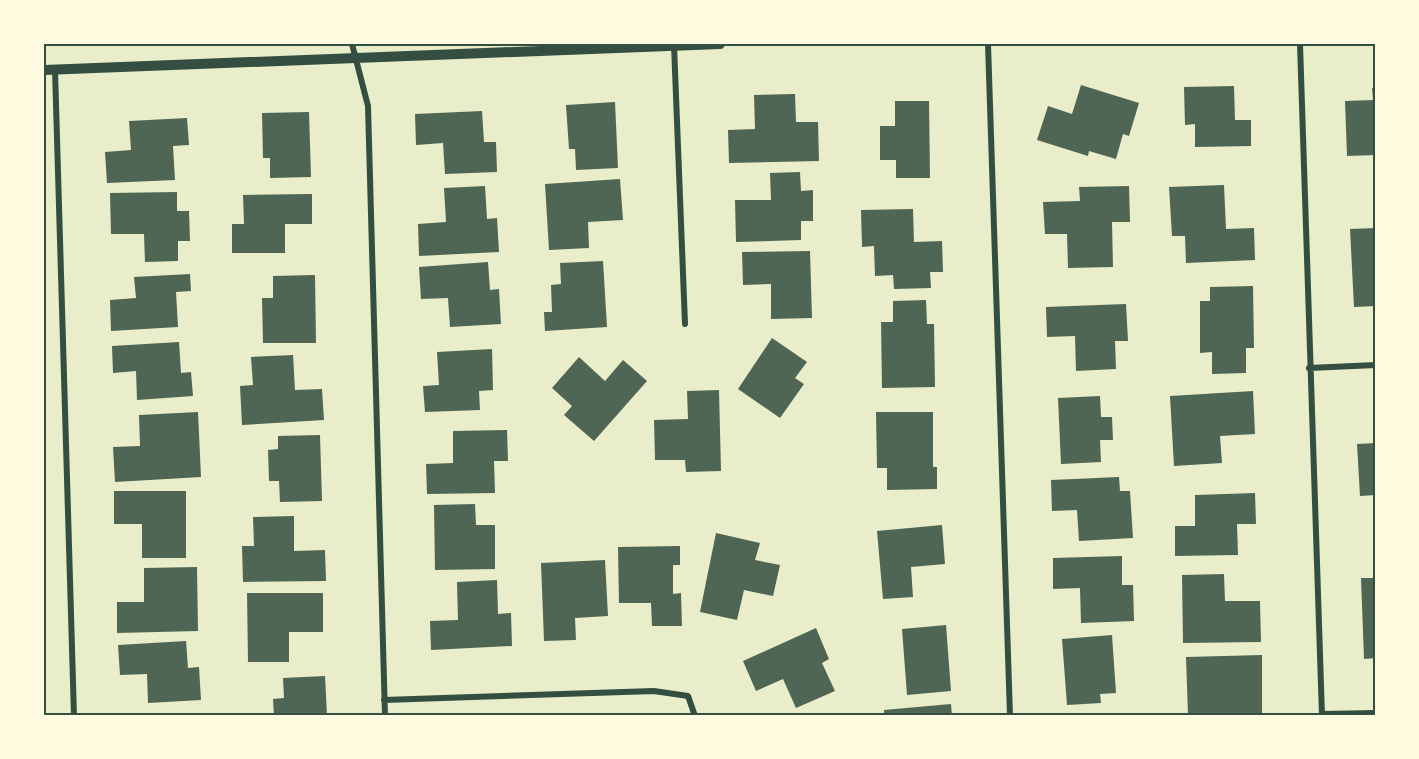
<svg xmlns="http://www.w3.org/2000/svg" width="1419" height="759" font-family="Montserrat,sans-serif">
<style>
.building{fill:#4f6655}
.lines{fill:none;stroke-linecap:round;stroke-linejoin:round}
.minor{stroke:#344e41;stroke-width:6}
.tertiary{stroke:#344e41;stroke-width:10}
.neatline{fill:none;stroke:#344e41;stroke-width:2}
</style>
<rect width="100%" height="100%" fill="#e9edc9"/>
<path class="building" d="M1081 85 1139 103 1129 136 1123 134 1116 159 1089 151 1088 156 1037 140 1048 106 1072 114Z
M1234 86 1235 120H1251V146L1195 147V124L1185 125 1184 87Z
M1372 88H1376V155L1347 156 1345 101 1373 100Z
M795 94 796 122H818L819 161 729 163 728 130 755 129 754 95Z
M895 101H929L930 178H896V160H880V126H895Z
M615 102 618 168 576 170 575 149H569L566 105Z
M482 111 484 142H496L497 172 445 174 443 143 416 145 415 114Z
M309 112 311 177 270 178V158H263L262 113Z
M187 118 189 145 173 146 175 180 107 183 105 152 131 150 129 121Z
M800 172 801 191 813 190V221H801V240L736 242 735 200H771L770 173Z
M620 179 623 220 588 222 589 248 549 250 545 184Z
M1224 185 1226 229 1254 228 1255 260 1186 263 1185 236H1172L1169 187Z
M485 186 487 219 497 218 499 252 419 256 418 224 446 222 444 188Z
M1129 186 1130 222H1112L1113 267 1068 268 1067 234H1045L1043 202 1080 201 1079 187Z
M177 192V211H189L190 241H178V261L145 262 144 234H111L110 193Z
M312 194V224H285V253H232V224H244L243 195Z
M913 209 914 242 942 241 943 272H930L931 288 894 289 893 275 875 276 874 246 862 247 861 210Z
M1376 228V306L1354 307 1350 229Z
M810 251 812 318 771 319V284L743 285 742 252Z
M603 261 607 327 545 331 544 312H552L551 285 561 284 560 263Z
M488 262 490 290 499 289 501 324 450 327 448 298 421 299 419 267Z
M190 274 191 291 176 292 178 327 111 331 110 300 136 298 134 277Z
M315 275 316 343H263L262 298H273V276Z
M1253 286 1254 348H1246V373L1212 374V352L1200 353V301H1210V287Z
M926 300 927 324H934L935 387 882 388 881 322H893V301Z
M1126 304 1128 341H1115L1116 369 1076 371 1075 336 1047 337 1046 307Z
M772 338 807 362 795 378 804 384 780 418 738 389Z
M179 342 181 373 191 372 193 396 137 400 136 371 113 373 112 346Z
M492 349 493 390 479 391 480 410 425 412 423 386 439 385 437 352Z
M293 355 295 390 322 389 324 420 242 425 240 386 253 385 251 357Z
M579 357 605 381 623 360 647 381 594 441 564 415 572 406 552 388Z
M719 390 721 471 686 472 685 460H655L654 420 688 419 687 391Z
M1253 391 1255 434 1220 436 1222 463 1174 466 1170 396Z
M1100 396 1101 417H1112L1113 440H1100L1101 462 1061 464 1058 398Z
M198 412 201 477 115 482 113 447 140 446 139 415Z
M876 412H933V467H937V489L887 490V468H877Z
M507 430 508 461H494L495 493 427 494 426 464 453 463V431Z
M320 435 322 501 280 502 279 481H269L268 450 278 449V436Z
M1376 443V495L1360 496 1357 444Z
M1119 477 1120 491H1130L1133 538 1079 541 1077 510 1052 511 1051 480Z
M114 491H186V558H142V524H114Z
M1255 493 1256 524H1237L1238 555 1175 556V526H1195V495Z
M475 504 476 525H495V569L435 570 434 505Z
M294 516V551L325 550 326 581 243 582 242 546H254L253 517Z
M942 525 945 564 911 567 913 597 883 599 877 531Z
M716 533 760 543 755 560 780 565 773 596 744 590 737 620 700 612Z
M680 546V565H673V594L681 593 682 626H652L651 603H619L618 547Z
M1122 556V585H1133L1134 621 1081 623 1080 588 1053 589V558Z
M605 560 608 616 575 618 576 640 544 641 541 563Z
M197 567 198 631 117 633V602H144V568Z
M1224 574 1225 601H1260L1261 642 1183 643 1182 575Z
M1361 578H1376V658L1364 659Z
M497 580 498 614 511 613 512 646 431 650 430 621 458 620 457 582Z
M247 593H323V632H289V662H248Z
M946 625 951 691 907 695 902 629Z
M816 628 829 659 822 663 835 691 796 708 783 679 756 691 743 661Z
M1112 635 1116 693 1100 694 1101 703 1067 705 1062 639Z
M186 641 188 668 199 667 201 700 148 703 147 674 120 675 118 645Z
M1262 655V716H1188L1186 657Z
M325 676 327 716H274L273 699 284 698 283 678Z
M951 704 952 716H884V710Z"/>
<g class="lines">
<path class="minor" d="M352 44 368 106 385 716
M988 44 1010 716
M1300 44 1322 716
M674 45 685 324
M55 70 74 716
M1309 368 1376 365
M384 700 654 691 688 696 695 716
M1322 714 1376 713"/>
<path class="tertiary" d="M44 70 720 44"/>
</g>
<rect width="1419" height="759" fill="none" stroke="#fefae0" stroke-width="90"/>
<rect x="45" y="45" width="1329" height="669" class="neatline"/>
</svg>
